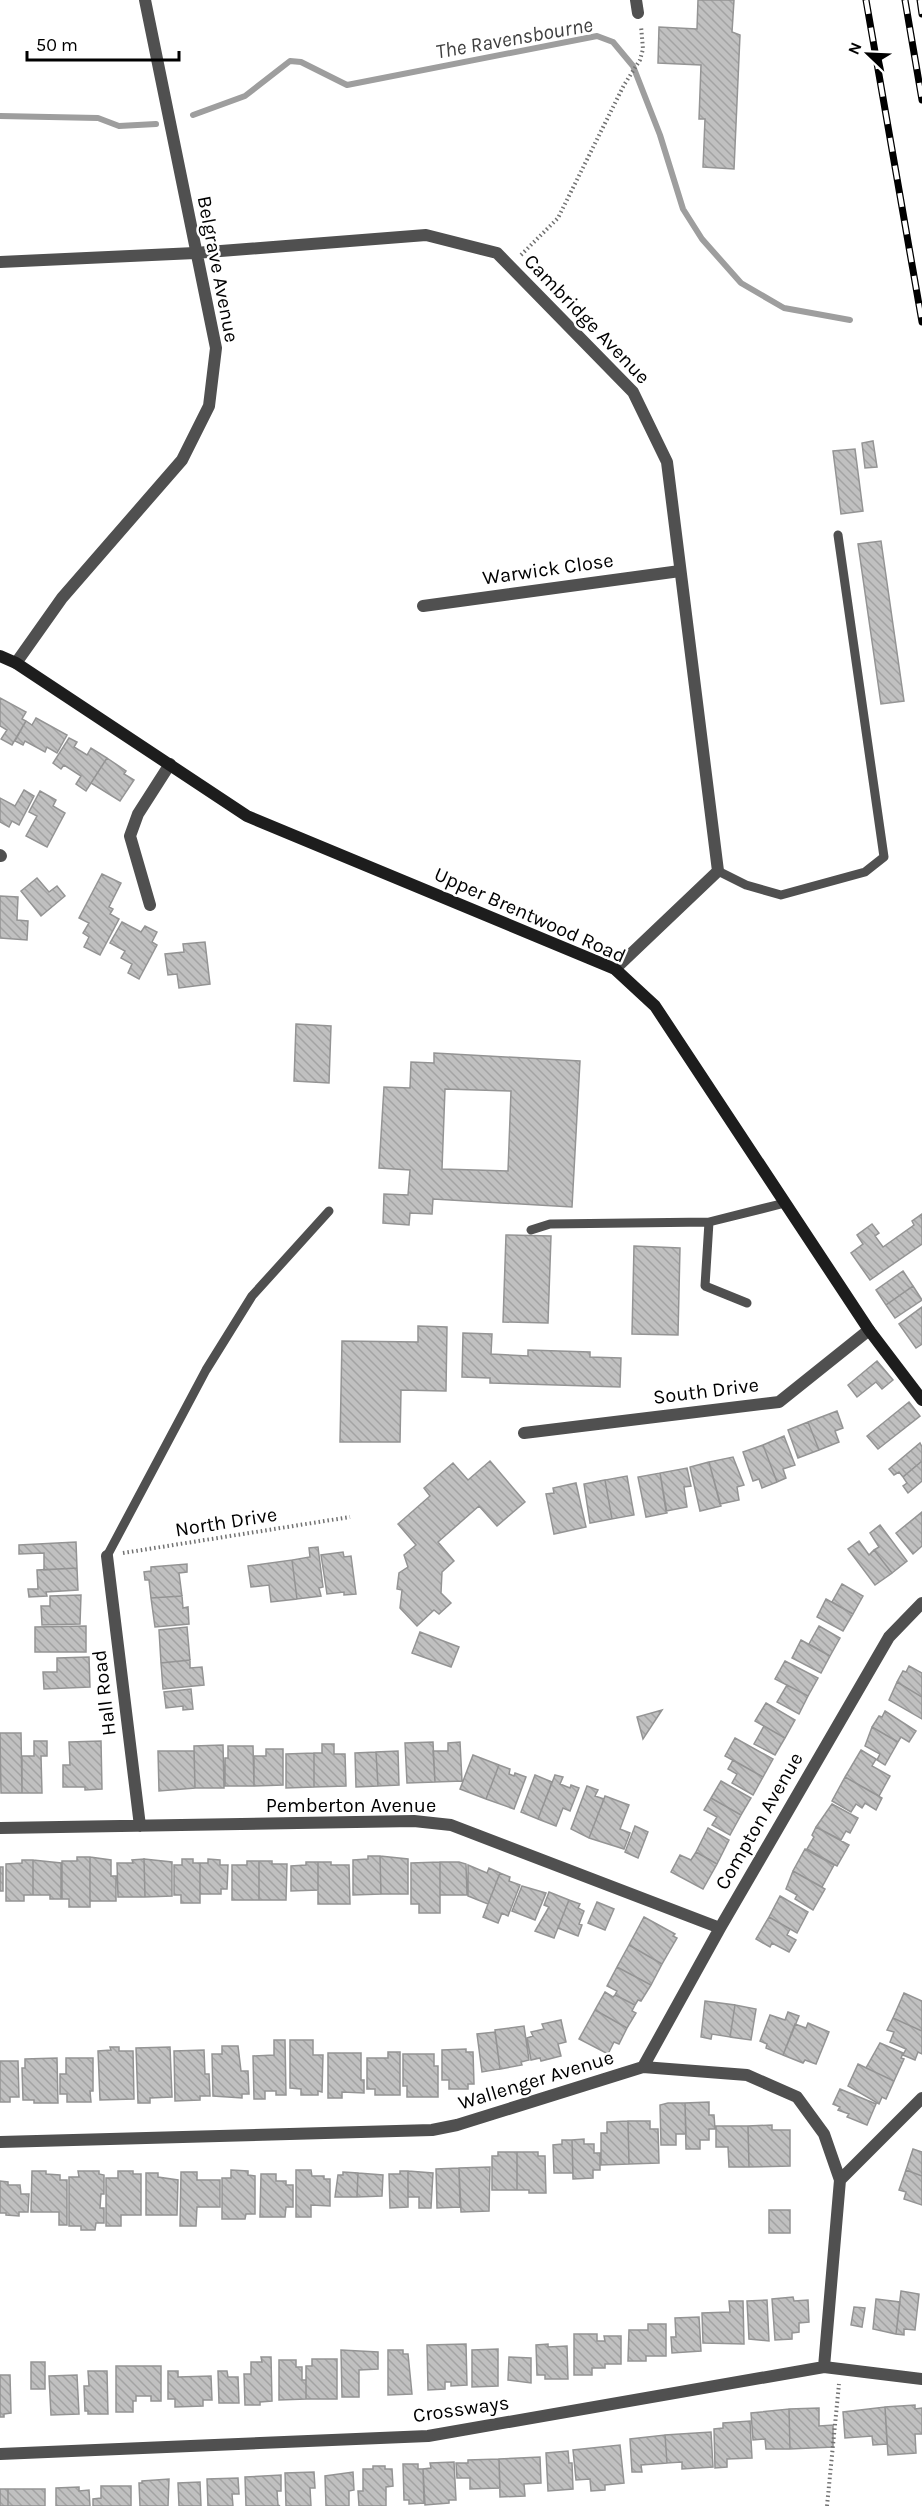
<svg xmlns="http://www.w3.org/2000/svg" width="922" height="2506" font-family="Karla,sans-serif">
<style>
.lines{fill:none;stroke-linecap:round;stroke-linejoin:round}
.stream{stroke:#9e9e9e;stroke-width:6}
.building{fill:url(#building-back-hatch);stroke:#949494;stroke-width:1.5;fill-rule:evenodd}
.path{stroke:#727272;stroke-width:4;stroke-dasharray:1.5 3;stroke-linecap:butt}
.lane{stroke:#505050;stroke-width:9}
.street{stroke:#505050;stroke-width:12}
.secondary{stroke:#1d1d1d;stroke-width:12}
.rail-casing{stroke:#000;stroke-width:7}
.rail{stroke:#fff;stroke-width:4.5;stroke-dasharray:14;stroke-linecap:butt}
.labels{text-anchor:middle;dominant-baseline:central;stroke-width:5;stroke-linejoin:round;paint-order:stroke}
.street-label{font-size:20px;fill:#000;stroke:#fff}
.water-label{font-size:21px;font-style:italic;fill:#3f3f3f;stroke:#fff}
</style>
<defs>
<pattern id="building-back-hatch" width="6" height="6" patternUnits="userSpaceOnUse" patternTransform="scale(1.5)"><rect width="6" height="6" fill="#c0c0c0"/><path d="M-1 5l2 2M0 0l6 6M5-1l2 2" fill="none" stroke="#a3a3a3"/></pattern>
</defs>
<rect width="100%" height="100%" fill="#fff"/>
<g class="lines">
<path class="stream" d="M193 115 245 96 290 61 301 62 347 85 597 36 613 42 633 66 660 135 683 209 702 239 741 283 784 308 850 320
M0 116 98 118 119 126 156 124"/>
</g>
<path class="building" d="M698 0H734L732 32 740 35 734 169 703 167 705 119H699L701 65 658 63 659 27 697 29Z
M873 441 877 467 865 468 862 443Z
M855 449 863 511 841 514 833 451Z
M881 541 904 701 881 704 858 544Z
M0 698 26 712 22 719 26 721 12 745 1 739 7 730 0 726Z
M36 718 67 735 57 753 47 747 45 752 25 741 23 745 15 741 26 721 32 725Z
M69 738 77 742 74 747 87 755 91 748 107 758 86 791 76 784 81 776 64 765 61 769 53 763Z
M107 758 126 771 124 774 134 780 120 801 91 783Z
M24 790 34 796 19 825 12 821 9 827 0 822V798L15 806Z
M40 791 56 800 53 806 65 813 47 847 26 836 37 816 29 812Z
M102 874 121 883 109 907 113 909 110 914 119 919 100 955 84 947 89 937 83 933 89 923 79 918Z
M37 878 49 892 57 886 65 896 41 916 21 891Z
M0 896 18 897 17 920 28 921 27 940 0 938Z
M122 922 141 932 145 926 157 932 152 942 157 945 139 979 128 973 132 964 121 958 125 951 110 943Z
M205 942 210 984 179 988 177 974 168 975 165 954 184 952 183 944Z
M296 1024 331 1026 329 1083 294 1081Z
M434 1053 580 1061 572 1207 433 1199 432 1214 410 1213 409 1225 383 1223 384 1194 408 1195 410 1170 379 1168 384 1087 410 1088 411 1062 434 1063ZM445 1089 511 1091 508 1171 442 1169Z
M922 1214V1244L870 1280 851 1253 863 1244 857 1235 872 1224 879 1233 875 1236 883 1247 914 1225 912 1221Z
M506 1235 551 1236 548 1323 503 1322Z
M634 1246 680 1248 678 1335 632 1334Z
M903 1271 913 1286 886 1305 876 1290Z
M913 1286 922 1300 895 1318 886 1305Z
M922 1307V1344L916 1348 899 1324Z
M418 1326 447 1327 446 1391 401 1390 400 1442H340L342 1341 418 1342Z
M463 1333 492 1334 491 1354 528 1356V1350L590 1352V1357L621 1358 620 1387 490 1383V1378L462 1377Z
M877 1361 893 1380 882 1389 876 1382 857 1397 848 1385Z
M909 1402 920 1416 878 1449 867 1436Z
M837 1411 843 1428 835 1431 839 1442 819 1450 808 1422Z
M808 1422 819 1450 798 1458 788 1430Z
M784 1436 795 1465 783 1469 786 1478 777 1482 763 1445Z
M920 1443 922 1447V1461L903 1477 899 1472 894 1475 889 1469Z
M763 1445 777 1482 762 1488 759 1479 753 1481 743 1452Z
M733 1457 744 1485 737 1487 739 1500 720 1504 709 1462Z
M490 1461 525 1502 497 1526 479 1506 438 1542 454 1561 442 1572 441 1593 451 1603 439 1614 434 1610 417 1626 400 1608 402 1590 397 1589 399 1573 408 1567 404 1555 416 1545 398 1524 430 1496 424 1488 453 1463 468 1480Z
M922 1461V1481L908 1493 903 1486 907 1483 903 1477Z
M709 1462 721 1506 700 1511 690 1467Z
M687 1468 691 1486 684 1487 687 1507 666 1511 660 1473Z
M660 1473 667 1513 646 1517 638 1477Z
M627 1476 634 1515 612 1519 605 1480Z
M605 1480 612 1519 590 1523 584 1484Z
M576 1483 586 1527 554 1534 546 1494 554 1493 553 1488Z
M922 1512V1546L913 1554 896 1533Z
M880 1525 907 1561 892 1573 874 1550 879 1547 870 1533Z
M859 1541 869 1555 874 1550 892 1573 875 1585 848 1549Z
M76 1542 77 1568 44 1570V1553L19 1554V1545Z
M318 1547 323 1587 319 1588 321 1596 297 1599 292 1560 310 1557 309 1548Z
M343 1552 344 1557 351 1556 356 1594 344 1595V1592L327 1594 321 1555Z
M292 1560 297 1599 271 1602 269 1585 251 1587 248 1566Z
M187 1564V1572L179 1573 182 1596 151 1598 149 1580H145L144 1572 151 1571V1567Z
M77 1568 78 1590 46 1592 47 1596 29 1597 28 1589H38L37 1570Z
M842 1584 863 1596 853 1614 832 1602Z
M81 1595 80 1624 42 1625 41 1606H50V1596Z
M182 1596 183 1608 188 1607 189 1624 155 1627 151 1598Z
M826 1599 853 1614 843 1631 817 1617Z
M86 1626V1652H35V1627Z
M819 1626 840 1638 830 1656 809 1644Z
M187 1627 190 1660 161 1663 159 1630Z
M420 1632 459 1647 451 1667 412 1653Z
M801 1640 830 1656 821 1673 792 1658Z
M89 1657 90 1687 44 1689 43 1672H57V1658Z
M190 1660V1668L202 1667 204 1685 163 1689 161 1663Z
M785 1661 818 1678 808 1696 775 1679Z
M909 1666 922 1673V1697L897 1682 903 1671 906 1672Z
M897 1682 922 1697V1719L889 1700Z
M787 1685 808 1696 799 1714 777 1702Z
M191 1689 193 1709 183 1710V1706L166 1708 164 1692Z
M766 1703 795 1720 785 1738 755 1721Z
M662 1710 643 1739 637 1717Z
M885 1711 916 1731 909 1742 901 1737 898 1742 872 1727 879 1716 882 1717Z
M764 1726 785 1738 775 1755 754 1744Z
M872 1727 898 1742 885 1765 877 1760 880 1754 865 1746Z
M0 1733H21L22 1793H1Z
M735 1738 773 1759 763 1777 725 1756Z
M34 1741H47V1756H41L42 1793H22V1756H34Z
M101 1741 102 1789 85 1790V1787H63V1765H70L69 1742Z
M433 1742 435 1782 407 1783 405 1743Z
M460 1742 462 1781 435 1782 433 1751H448V1743Z
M322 1744H334V1754H345L346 1786 314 1787V1753H322Z
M223 1745 224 1788H195L194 1746Z
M228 1746H253L254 1786H225V1758H228Z
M266 1749H283V1785L254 1786V1756H266Z
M861 1750 876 1759 872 1766 890 1776 879 1796 845 1777Z
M158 1751H194L195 1788 159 1791Z
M398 1751 399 1785 378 1786 376 1752Z
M376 1752 378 1786 356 1787 355 1753Z
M314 1753V1787L286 1788V1754Z
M473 1755 499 1765 486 1799 460 1789Z
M733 1760 763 1777 753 1795 732 1783 737 1774 728 1769Z
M499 1765 510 1769 509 1774 514 1776 515 1773 526 1777 514 1809 486 1799Z
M535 1775 552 1782 538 1819 521 1812Z
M555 1775 563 1777 560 1784 570 1788 571 1785 579 1788 570 1811 563 1808 556 1826 538 1819Z
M845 1777 882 1798 876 1810 865 1803 862 1808 856 1804 851 1812 832 1801Z
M721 1781 751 1798 741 1815 711 1798Z
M587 1786 598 1790 595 1796 604 1799 589 1838 571 1829Z
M605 1796 629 1805 620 1829 630 1833 624 1849 589 1838Z
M711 1798 741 1815 730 1835 712 1825 717 1817 704 1810Z
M832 1804 858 1818 850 1833 846 1831 841 1840 816 1827Z
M635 1826 648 1832 638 1858 625 1852Z
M816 1827 849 1845 837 1866 807 1849 814 1837 812 1835Z
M708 1828 729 1840 717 1864 696 1852Z
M805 1849 834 1865 822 1887 793 1871Z
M696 1852 717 1864 703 1889 671 1872 680 1855 691 1860Z
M368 1856H380L381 1894 353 1895V1860L368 1859Z
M380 1856 408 1859V1894H381Z
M77 1857H90V1907H69V1899H62V1861H77Z
M90 1857 111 1860V1876H116V1901H90Z
M144 1859 145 1897H118L117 1863H133L132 1860Z
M144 1859 172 1862V1896L145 1897Z
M182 1859H193V1863H200V1903H181V1895H174V1865H182Z
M208 1859 220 1860V1865H228L227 1889H221V1894H200V1863H208Z
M22 1860H33V1895H24V1901H6V1864L22 1863Z
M33 1860 61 1863V1899H50V1895H33Z
M247 1861H259V1900H232V1865H247Z
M259 1861H272V1864H287L286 1900H259Z
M306 1862H318V1890L291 1891V1866L306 1865Z
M318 1862H331V1865H349L350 1904H318Z
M440 1862V1913H419V1904H411V1863Z
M440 1862H459L466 1864 467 1895H440Z
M468 1865 487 1873 489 1868 500 1873 488 1904 468 1896Z
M0 1867H3V1891H0Z
M793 1871 825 1889 813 1910 795 1899 797 1895 786 1889Z
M500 1873 510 1877 509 1881 520 1885 508 1916 502 1913 498 1923 483 1917Z
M522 1886 546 1893 535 1920 512 1911Z
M549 1892 569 1900 554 1938 535 1931 549 1907 544 1905Z
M780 1896 808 1912 797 1933 769 1917Z
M569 1900 580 1904 578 1908 584 1911 579 1924 582 1925 578 1936 558 1928Z
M597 1902 614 1909 605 1930 588 1923Z
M644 1917 675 1934 673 1936 677 1938 662 1964 629 1945Z
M769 1917 790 1929 787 1935 796 1940 789 1952 772 1943 770 1947 756 1939Z
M629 1945 662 1964 651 1985 617 1967Z
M617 1967 651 1985 641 2001 638 2000 635 2005 615 1995 617 1991 607 1986Z
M605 1992 613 1997 615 1995 635 2005 632 2011 636 2013 627 2028 595 2010Z
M904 1993 922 2001V2031L893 2018Z
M705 2001 735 2005 730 2037 712 2034 711 2039 701 2037Z
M735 2005 756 2009 751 2040 730 2037Z
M595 2010 627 2028 619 2044 614 2042 608 2054 579 2039Z
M788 2012 799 2016 783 2055 766 2048 767 2044 760 2041 770 2015 785 2020Z
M893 2018 922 2031V2054L918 2052 915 2060 903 2055 906 2049 890 2042 894 2032 887 2030Z
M561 2020 566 2042 558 2044 561 2056 541 2061 540 2058 531 2060 527 2038 533 2036 531 2032 544 2029 542 2024Z
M808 2023 829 2032 816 2064 805 2060 803 2063 783 2055 795 2024 806 2028Z
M524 2026 529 2060 521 2062 522 2065 500 2069 495 2030Z
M495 2032 500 2069 482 2072 477 2034Z
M274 2040H285L286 2095H276V2091H265V2099H254L253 2056 274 2055Z
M290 2040H313V2055H323L322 2092 318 2091V2095H301V2089L290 2088Z
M880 2043 903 2053 901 2058 904 2059 894 2081 866 2068Z
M222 2046H238L241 2071H248L249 2094H242V2098L213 2096 212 2054H222Z
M110 2047H119V2051H133L134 2099 100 2100 98 2051 111 2050Z
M170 2047 172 2097 150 2098V2103H138L136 2048Z
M466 2049V2052H473L474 2084H468V2089H449V2080H442V2050Z
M204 2050 205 2074H209L210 2096H200V2100L175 2101 174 2051Z
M388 2052H400V2095H375V2089H367V2058H388Z
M328 2053H361V2080H364V2093L342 2092V2098H328Z
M403 2054H434V2066H438V2097H407V2086H403Z
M57 2058 58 2103H34V2100H23L22 2068H25V2059Z
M66 2058H93V2091H90L91 2102H67V2094H60V2074H66Z
M0 2061H18L19 2097H10V2102H0Z
M858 2064 894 2081 886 2099 882 2097 879 2104 848 2086Z
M840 2089 876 2104 867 2125 847 2117 849 2114 838 2110 840 2107 833 2104Z
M709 2102V2115H714L715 2129H709V2140H700V2149H686L685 2103Z
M668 2103H685L686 2134H676V2145H661L660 2105Z
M628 2121 629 2164 601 2165V2133H607V2122Z
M628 2121H650V2129H658L659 2163 629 2164Z
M772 2125V2130H790V2166L749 2167 748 2126Z
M716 2126H748L749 2167H729L728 2147H716Z
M584 2139V2144H594V2153H600V2170H593V2178L573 2179 572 2140Z
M562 2140H572L573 2173H554L553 2145 562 2144Z
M913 2149 922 2152V2176L906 2170Z
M498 2152H517V2190H492V2156H498Z
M517 2152H538V2156H545L546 2193H529V2190H517Z
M490 2167 489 2211 461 2212 459 2168Z
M459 2168 460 2207 437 2208 436 2169Z
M231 2170 248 2171V2175L255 2176V2214H246L245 2219H222V2178H231Z
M296 2170H311L312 2176H324V2179H330V2206L311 2205V2217H296Z
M906 2170 922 2176V2205L904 2199 906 2192 899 2190Z
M32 2171H46V2174L60 2175V2180H67V2225H59V2212H31Z
M78 2171H99V2174L104 2175V2194H101L100 2208H104V2223H96L95 2230H81V2226H69V2177H79Z
M118 2171H133V2174H141V2215H121V2226H106V2178H118Z
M400 2171H408V2207L390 2208 389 2174H400Z
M408 2171 433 2173 431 2208H419V2197H408Z
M181 2172H197V2180H220V2207H197L196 2226H180Z
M343 2172 358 2173 357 2197H335L338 2175H343Z
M146 2173H158V2177L178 2180 177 2215H146Z
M358 2173 383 2175 382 2196 357 2197Z
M261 2174H276V2181H286V2185H293V2207H286L285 2217H260Z
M0 2181 8 2182V2185H20L21 2194H29L28 2212H19V2216L6 2215V2213H0Z
M769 2210H790V2233H769Z
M901 2291 919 2294 915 2330 904 2329V2335L896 2334Z
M793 2297 794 2301 808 2300 809 2322 799 2323V2332L792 2333V2339L775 2340 772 2299Z
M876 2299 900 2302 896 2334 873 2329Z
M767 2300 769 2341 749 2339 747 2301Z
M729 2301H743L744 2344 703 2343 702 2313 730 2312Z
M854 2307 865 2308 862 2327 851 2325Z
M699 2317 701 2351 672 2353 671 2337H676L675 2318Z
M648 2324H666V2356H646V2361H628L629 2330H648Z
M574 2334H597V2341H605L604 2336H621V2364H605V2368H592V2375H574Z
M466 2344 467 2385 451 2386V2382H445V2389L428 2390 427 2345Z
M548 2344V2347L567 2346 568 2379H545V2375H537L536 2345Z
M498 2349V2386L472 2387V2350Z
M341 2350 378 2352V2369L359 2370V2397H342Z
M388 2350H403V2354H408L412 2394 388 2395Z
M261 2357H271L272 2401 260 2402V2405H245L244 2374H251V2362H262Z
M509 2357 531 2358V2383L508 2380Z
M312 2359H337V2399H306V2366H312Z
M279 2360H296V2367H302V2380H306V2399L279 2400Z
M31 2362H45V2389H31Z
M116 2366H161V2401H151V2396H136V2401H133V2412H116Z
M88 2371H107L108 2414H88V2411H85L84 2386H89Z
M168 2371H178V2377L211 2376 212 2400H203V2406L175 2407V2399H168Z
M218 2371H227L228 2377H238L239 2403H219Z
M0 2375H10L11 2413 4 2414V2417H0Z
M77 2375 79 2414 51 2415 49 2376Z
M915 2405V2409L922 2408V2434H915L916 2453 888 2455 885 2407Z
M885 2407 887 2444 873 2445 872 2436 845 2438 843 2412Z
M819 2408V2426L833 2425V2447L790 2449 789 2409Z
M789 2409 790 2449H766L765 2439 753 2440 751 2413Z
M750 2421 752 2458 727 2459V2467L715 2468 714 2429 723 2428V2423Z
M711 2432 713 2467 682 2469V2462L667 2463 665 2435Z
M665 2435 667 2463 641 2465 642 2472H632L630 2439Z
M620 2445 624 2483 605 2485V2490L591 2491 590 2479 576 2480 573 2450Z
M568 2451 569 2463H572L573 2489 548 2491 546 2453Z
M540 2457 541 2483 524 2484 525 2496 500 2497 499 2459Z
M499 2459 500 2488 470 2489V2478H457L456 2463H468V2460Z
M454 2462 456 2500H449V2503L425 2505 423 2469 431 2468 430 2463Z
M403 2464H418V2469H423L424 2503 409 2504V2500H404Z
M373 2466H385V2469H392L393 2486 386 2487V2506H359L358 2491H363V2469H373Z
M314 2472 315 2488H310L311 2506H286L285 2473Z
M353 2472 354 2490 349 2491V2506H326L325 2476Z
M281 2475V2491H277L278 2505 280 2506H246L245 2477Z
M238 2478 239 2494H232L233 2506H208L207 2479Z
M169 2479 168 2506H140L139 2483H142V2481Z
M200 2482 201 2506H179L178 2483Z
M101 2486H131V2506H93V2499L101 2498Z
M79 2487V2491L89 2490 90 2506H56V2488Z
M0 2489H8V2506H0Z
M8 2489H45V2506H8Z"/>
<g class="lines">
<path class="path" d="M521 255 558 218 624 85 640 60 643 49 641 26
M123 1553 350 1517
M827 2506 839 2384"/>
<path class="lane" d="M718 871 746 885 781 895 865 872 884 857 838 535
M531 1230 550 1224 709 1222
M747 1303 705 1286 709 1222 785 1203
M107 1556 206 1370 252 1296 329 1211"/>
<path class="street" d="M636 0 638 13
M0 262 195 253 426 235 497 253 633 392 667 462 718 871 615 969
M423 606 680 571
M16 663 62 598 182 460 209 406 216 348 145 0
M0 855 1 856
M150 905 130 836 138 814 170 764
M524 1433 779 1402 869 1330
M107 1556 140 1826
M0 1828 414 1821 451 1825 720 1928
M643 2067 720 1928 889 1637 922 1603
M0 2142 432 2130 457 2125 643 2067 747 2075 797 2097 824 2134 840 2180 824 2367
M840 2180 922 2098
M0 2454 428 2436 824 2367 922 2379"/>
<path class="secondary" d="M0 656 16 663 247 816 615 969 655 1006 869 1330 922 1400"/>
<defs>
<path id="rail" d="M866 0 922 322
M905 0 922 100
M920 0 922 14"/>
</defs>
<use href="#rail" class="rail-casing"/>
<use href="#rail" class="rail"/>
</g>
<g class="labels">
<g class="street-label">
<text transform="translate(218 269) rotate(79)">Belgrave Avenue</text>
<text transform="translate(587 319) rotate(46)">Cambridge Avenue</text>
<text transform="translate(548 569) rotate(-8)">Warwick Close</text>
<text transform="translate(530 915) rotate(24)">Upper Brentwood Road</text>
<text transform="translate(706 1391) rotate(-7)">South Drive</text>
<text transform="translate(226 1522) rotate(-9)">North Drive</text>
<text transform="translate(104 1693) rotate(-97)">Hall Road</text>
<text x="351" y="1805">Pemberton Avenue</text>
<text transform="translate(759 1821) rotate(-60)">Compton Avenue</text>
<text transform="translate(536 2080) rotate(-17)">Wallenger Avenue</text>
<text transform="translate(461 2409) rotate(-8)">Crossways</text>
</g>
<g class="water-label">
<text transform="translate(514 38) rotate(-10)">The Ravensbourne</text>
</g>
</g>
<g transform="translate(868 54) rotate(293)" stroke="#ffffff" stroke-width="4.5" paint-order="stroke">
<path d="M0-4.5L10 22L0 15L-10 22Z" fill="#000000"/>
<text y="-9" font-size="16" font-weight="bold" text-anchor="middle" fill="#000000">N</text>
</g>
<path d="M27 51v9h152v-9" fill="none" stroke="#000000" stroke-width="3"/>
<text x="36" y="51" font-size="18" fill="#000000" stroke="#ffffff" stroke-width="4.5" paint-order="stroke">50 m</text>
</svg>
